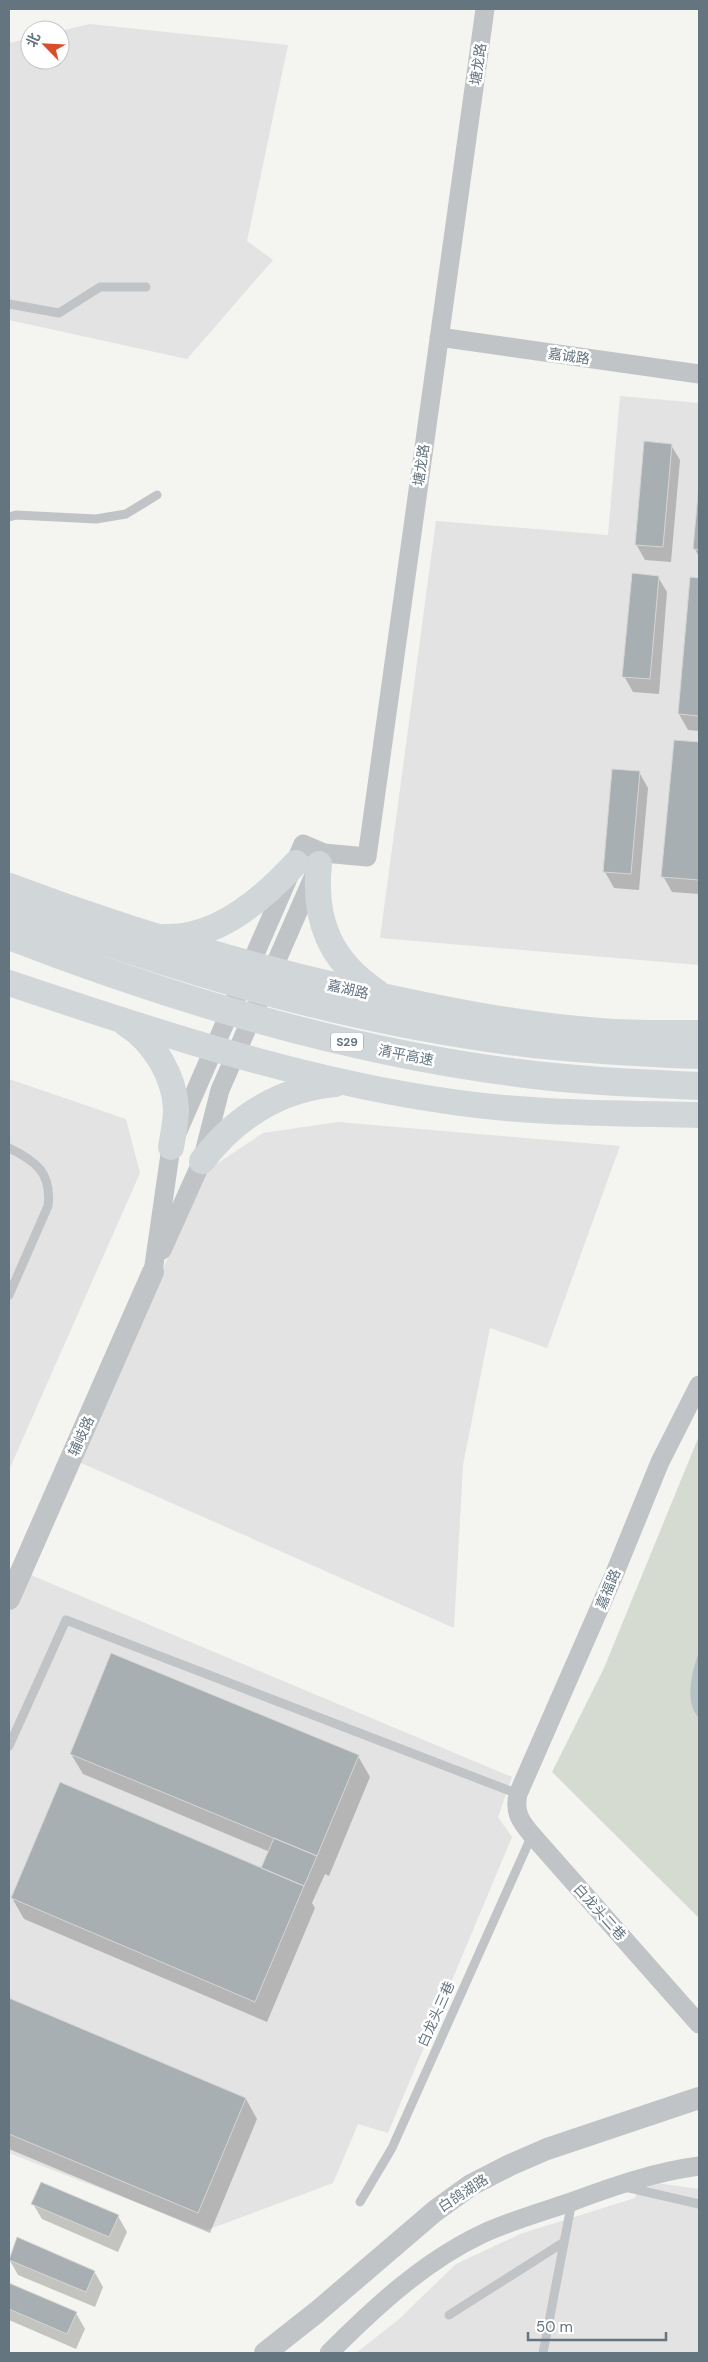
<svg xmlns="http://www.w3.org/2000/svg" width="708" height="2362" font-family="'DM Sans','Noto Sans SC',sans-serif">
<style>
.built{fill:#e2e3e2}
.green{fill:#d6dbd2}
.water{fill:#b6c3c6}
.shadow{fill:#0003}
.building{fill:#a7afb3;stroke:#d6d6d4}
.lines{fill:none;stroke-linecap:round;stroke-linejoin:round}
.service{stroke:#c0c4c7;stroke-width:9}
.minor{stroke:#c0c4c7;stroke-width:19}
.tertiary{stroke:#c0c4c7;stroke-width:22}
.secondary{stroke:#d1d6d9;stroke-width:26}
.motorway{stroke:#d1d6d9;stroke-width:28}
.labels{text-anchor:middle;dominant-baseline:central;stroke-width:5;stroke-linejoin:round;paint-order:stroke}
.shield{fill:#fff;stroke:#939ea6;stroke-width:1}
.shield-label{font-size:12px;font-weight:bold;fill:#657580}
.street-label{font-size:14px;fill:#657580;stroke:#fff}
</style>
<rect width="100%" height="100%" fill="#f4f4f1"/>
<path class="built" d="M90 24 288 45 247 241 273 260 187 359 9 320V43L30 38V60H60V31Z
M620 396 699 403V965L380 938 436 521 608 535Z
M9 1079 126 1119 140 1173 9 1470Z
M338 1122 620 1146 547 1348 490 1328 463 1465 454 1628 79 1462 137 1324 209 1169 263 1133Z
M26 1573 512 1777 498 1817 512 1837 388 2133 358 2124 333 2183 207 2230 9 2153V1614Z
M642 2181 699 2189V2353H356L398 2320 456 2264 520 2234 635 2198Z"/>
<path class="green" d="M699 1436V1918L552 1772 604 1668Z"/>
<path class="water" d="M699 1651V1718C683 1701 693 1670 699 1651Z"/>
<path class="shadow" d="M671 445 680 460 671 562 645 560 636 544Z
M699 497V557L695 549Z
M658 577 667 592 659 694 633 692 624 676Z
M691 579H699V731L688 730 679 714Z
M675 741 699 743V894L672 892 663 876Z
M639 772 648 788 639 890 614 888 605 872Z
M112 1655 358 1756 370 1777 329 1876 325 1874 312 1903 315 1908 267 2022 24 1919 12 1898 262 1870 270 1852 83 1774 71 1754Z
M9 2000 246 2099 257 2119 210 2233 9 2149Z
M33 2204 118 2216 127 2232 118 2252 42 2219Z
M18 2239 94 2271 103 2287 95 2307 18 2275 9 2259Z
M9 2285 76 2313 85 2329 76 2349 9 2320Z"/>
<path class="building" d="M644 441 672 444 663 547 635 545Z
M699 483V550L693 549Z
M632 573 659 576 650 679 622 677Z
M690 577 699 578V716L678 714Z
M674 740 699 742V880L661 877Z
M612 769 640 771 631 874 603 872Z
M111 1653 359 1755 317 1856 70 1754Z
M60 1782 304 1886 255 2002 11 1898Z
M274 1838 317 1856 304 1886 261 1868Z
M9 1998 246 2098 198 2213 9 2134Z
M41 2182 119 2215 109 2237 31 2204Z
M17 2237 95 2271 86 2292 9 2260Z
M9 2283 77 2312 67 2334 9 2309Z"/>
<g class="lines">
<path class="service" d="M9 304 59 313 100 287H146
M9 517 16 515 96 519 126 514 157 495
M9 1148C36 1161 52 1173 48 1206L9 1295
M9 1746 66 1620 518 1794
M625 2187 699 2204
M360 2202 392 2148 532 1835
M449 2315 564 2242
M543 2353 572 2201"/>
<path class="minor" d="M439 337 699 374
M162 1250 202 1161 220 1090 315 873
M153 1272 171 1147 303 844 324 853 367 857 485 9
M699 1385 660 1462 614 1575 518 1794C514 1812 520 1821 532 1835L699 2024
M329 2353C374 2308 423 2262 482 2234 510 2221 542 2212 571 2202 614 2186 654 2172 699 2166"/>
<path class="tertiary" d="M9 1599 153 1272
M265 2353 317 2312 435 2211 471 2185 510 2165 547 2149 699 2098"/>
<path class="secondary" d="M319 864C313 920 330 961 377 992
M9 886C123 929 240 964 359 991 439 1009 519 1025 601 1031 634 1034 667 1033 699 1033
M165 937C217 939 263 899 296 863
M9 983C149 1030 299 1080 446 1101 530 1114 615 1113 699 1115
M126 1024C153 1040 175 1077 176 1109 176 1122 173 1135 171 1147
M202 1161C236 1117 279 1089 335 1084"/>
<path class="motorway" d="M9 907C178 971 353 1023 534 1044 589 1050 644 1053 699 1055
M9 936C172 999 344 1051 518 1073 578 1081 639 1083 699 1086"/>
</g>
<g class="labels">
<rect class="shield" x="331" y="1032.5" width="32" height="19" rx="4"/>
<g class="shield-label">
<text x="347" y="1042">S29</text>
</g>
<g class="street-label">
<text transform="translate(478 64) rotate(-82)">塘龙路</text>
<text transform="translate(569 356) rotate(8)">嘉诚路</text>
<text transform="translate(421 465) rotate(-82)">塘龙路</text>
<text transform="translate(348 989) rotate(13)">嘉湖路</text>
<text transform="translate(406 1055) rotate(11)">清平高速</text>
<text transform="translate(81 1436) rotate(-66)">辅岐路</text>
<text transform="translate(608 1589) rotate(-67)">嘉福路</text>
<text transform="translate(600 1912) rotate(48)">白龙头二巷</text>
<text transform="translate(436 2014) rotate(-66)">白龙头三巷</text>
<text transform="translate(463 2193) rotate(-33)">白鸽湖路</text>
</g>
</g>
<rect width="708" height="2362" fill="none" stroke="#657580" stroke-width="20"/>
<g transform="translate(45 45) rotate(294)"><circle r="24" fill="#ffffff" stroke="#c1c8cc"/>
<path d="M0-4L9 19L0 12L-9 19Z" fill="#d94c2c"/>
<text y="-8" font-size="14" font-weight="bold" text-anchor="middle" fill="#657580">北</text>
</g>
<path d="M528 2332v8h138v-8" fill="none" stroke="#657580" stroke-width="2.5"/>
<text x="536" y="2332" font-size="15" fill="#657580" stroke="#ffffff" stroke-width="4" paint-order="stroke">50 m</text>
</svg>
